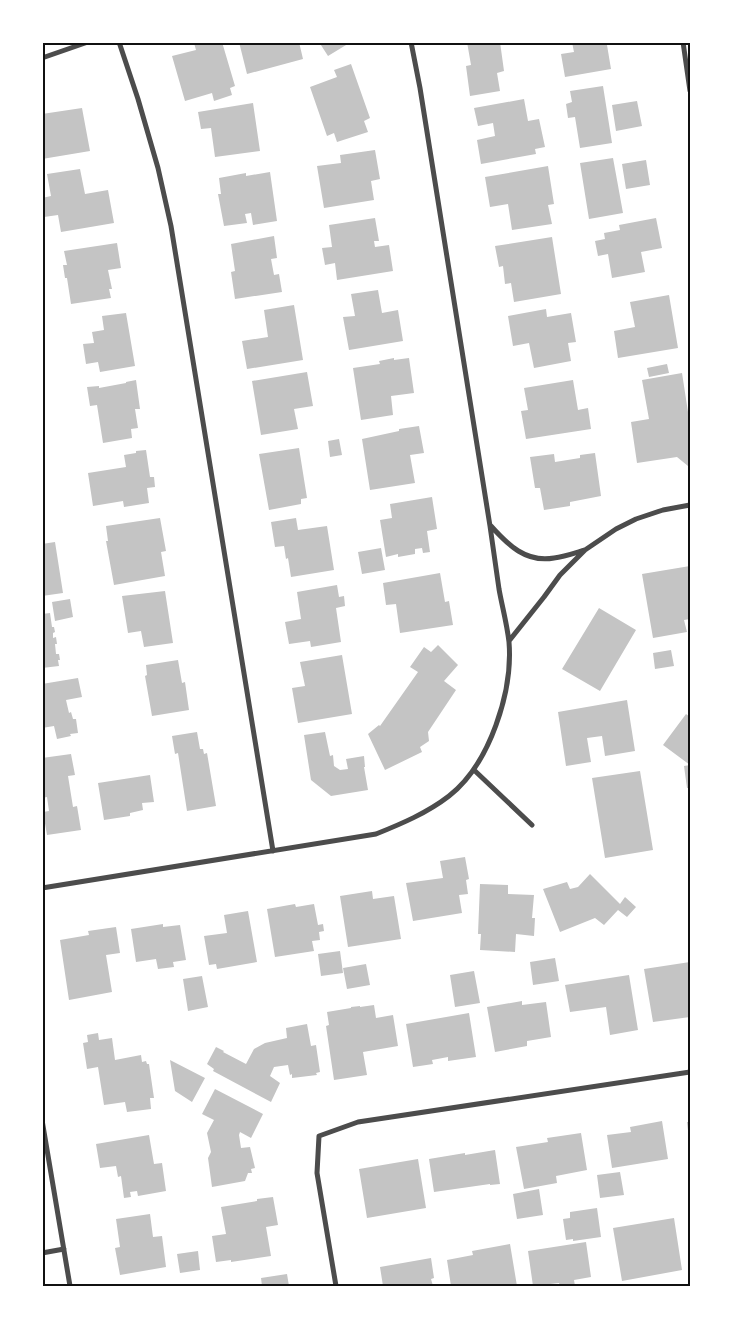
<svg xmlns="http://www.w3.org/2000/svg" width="733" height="1329" font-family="'Roboto Condensed',sans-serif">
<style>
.building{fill:#c4c4c4}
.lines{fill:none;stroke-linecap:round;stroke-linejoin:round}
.minor{stroke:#4c4c4c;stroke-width:5}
.neatline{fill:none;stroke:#111;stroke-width:2}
</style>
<rect width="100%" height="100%" fill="#fff"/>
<path class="building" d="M196 42H222L235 86 230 88 232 95 214 101 212 93 185 101 172 56 196 50 194 43Z
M239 42H299L303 59 247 74Z
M319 42H351L328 56Z
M467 42H500L504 71 497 73 500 91 470 96 466 66 471 65Z
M572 42H614V43L607 45 611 69 565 77 561 54 574 52Z
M351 64 370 118 364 121 368 132 337 142 334 133 327 136 310 87 337 77 334 70Z
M603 86 612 143 580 148 575 117 568 118 566 104 572 102 570 91Z
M524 99 528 121 539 119 545 147 535 149 536 154 481 164 477 140 495 136 493 123 478 126 474 108Z
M637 101 642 126 616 131 612 105Z
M253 103 260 151 215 157 211 128 201 129 198 112Z
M82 108 90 151 42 159V114Z
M375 150 380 179 371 181 374 200 324 208 317 166 341 163 340 155Z
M613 158 623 213 589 219 580 163Z
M646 160 650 185 626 189 622 164Z
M548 166 554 204 548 205 552 224 512 230 508 204 490 207 485 177Z
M80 169 85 194 108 190 114 223 61 232 58 215 44 217 42 198 51 196 47 174Z
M270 172 277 221 253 225 251 213 245 214 247 223 224 226 218 194H221L219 178 246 173V176Z
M375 218 379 241H374L375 247 389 245 393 271 337 280 335 263 325 265 322 248 332 247 329 225Z
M656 218 662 248 641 252 645 272 612 278 608 254 598 256 595 241 605 239 604 233 620 230 619 225Z
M274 236 277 258 271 259 274 275 279 274 282 292 235 299 231 272 235 271 231 244Z
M552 237 561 294 514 302 511 283 505 284 503 266 499 267 495 246Z
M117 243 121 268 108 270 112 289H109L111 298 71 304 67 278H65L63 265H67L64 251Z
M378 290 382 313 398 310 403 341 349 350 343 317 355 316 351 294Z
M669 295 678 348 618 358 614 331 635 327 630 302Z
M294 305 303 360 247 369 242 341 268 337 264 310Z
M546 309 547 317 571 313 576 342 568 343 571 361 534 368 529 343 513 346 508 316Z
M126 313 135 366 100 372 98 362 86 364 83 344 94 343 92 332 104 330 102 316Z
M394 358V360L409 358 414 393 391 396 393 415 361 420 353 368 380 364 379 361Z
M667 364 669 373 649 377 647 368Z
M307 372 313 406 294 409 298 429 261 435 252 381Z
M682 373 690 425V463L688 466 677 457 637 463 631 422 649 419 642 380Z
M136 380 140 409H135L138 428 131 429 132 438 103 443 97 405 90 406 87 387 99 386V388L126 383V382Z
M573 380 578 410 588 408 591 429 526 439 521 411 528 410 524 388Z
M419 426 424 453 410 455 415 483 370 490 362 439 399 431V429Z
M339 439 342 455 330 457 328 441Z
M299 448 307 498 301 499V504L269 510 259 454Z
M146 450 150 477H154L155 487 147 488 149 503 124 507 123 501 93 506 88 473 126 467 124 455 136 453V451Z
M595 453 601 496 570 502V506L544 510 540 488H535L530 457 554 454 555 462 580 458V455Z
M432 497 437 529 427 531 430 552 423 553 422 548 415 549V554L398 557V554L386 557 380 520 392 518 390 504Z
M160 518 166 551 161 552 165 576 114 585 106 541H108L106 526Z
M296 518 298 530 327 526 334 570 291 577 288 558 286 559 284 546 275 547 271 522Z
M55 542 63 593 42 596V544Z
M381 548 385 570 362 574 358 552Z
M690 566V619L684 620 687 632 653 638 642 574Z
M440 573 445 602 449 601 453 625 400 633 396 604 386 605 383 583Z
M337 585 339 597 344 596 345 606 336 608 341 642 311 647 310 641 289 644 285 622 301 619 297 592Z
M165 591 173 643 144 647 141 631 128 633 122 596Z
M70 599 73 617 55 621 52 602Z
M599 608 636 630 600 691 562 669Z
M50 613 52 627H54L55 632 53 633V638L56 637 57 644H55L56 654H59L60 660H58L59 666 42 668V614Z
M438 645 458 665 444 681 456 690 428 732 429 741 420 747 422 752 385 770 368 734 379 725 380 726 418 672 410 667 424 647 431 652Z
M671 650 674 666 655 669 653 653Z
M342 655 352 714 298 723 292 688 305 686 300 662Z
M178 660 182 683 185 682 189 710 152 716 145 676 147 675 146 665Z
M78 678 82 697 66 700 69 713 71 712 73 719H76L78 733 70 734 71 736 57 739 54 726 42 728V684Z
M627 700 635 751 605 756 602 736 587 738 591 762 566 766 558 712Z
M686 714 690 717V788H687L684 766 690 765 663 745Z
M197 732 200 749H203L204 754 207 753 216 806 187 811 178 753 175 754 172 736Z
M325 732 330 756 333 755 334 766 340 770 348 769 346 759 364 756 365 767H364L368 790 331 796 311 780 304 735Z
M71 754 75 775 68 776 73 807 77 806 81 830 47 835 43 812 49 811 47 797 42 798V778H45L42 758Z
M640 771 653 850 605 858 592 778Z
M150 775 154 802 142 803 143 810 130 813V816L104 820 98 783Z
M465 857 469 879 466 880 468 894 459 895 462 913 413 921 406 883 443 878 440 861Z
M590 874 620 904 625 897 636 907 627 917 618 910 604 925 595 918 560 932 543 889 567 882 570 889 578 887Z
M480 884 508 885V894L534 895 532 918H535L534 936 516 934 515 952 480 950 481 934H478Z
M372 891 373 899 394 896 401 939 348 947 340 896Z
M295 904 296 907 314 904 318 925 323 924 324 931 319 932 320 940 312 941 314 951 275 957 267 909Z
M248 911 257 962 217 969 216 964 209 965 204 936 227 933 224 915Z
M163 924V927L180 925 186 960 173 962 174 967 158 969 156 959 136 962 131 929Z
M116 927 120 953 106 955 112 992 69 1000 60 940 89 935 88 931Z
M340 951 343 973 321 976 318 954Z
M555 958 559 981 533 985 530 962Z
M690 962V1017L653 1022 644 969Z
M366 964 370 985 347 989 343 968Z
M474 971 480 1003 455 1007 450 975Z
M629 975 638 1030 610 1035 606 1007 570 1012 565 985Z
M202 976 208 1007 188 1011 183 979Z
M522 1001V1005L546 1002 551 1037 527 1041V1046L495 1052 487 1007Z
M374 1005 376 1018 393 1015 398 1046 363 1052 367 1075 334 1080 326 1026 329 1025 327 1012 351 1008V1007L360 1006V1007Z
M469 1013 476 1057 448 1061V1057L432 1060 433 1064 413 1067 406 1024Z
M307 1024 311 1046 316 1045 320 1072 316 1073 317 1075 292 1078V1074L290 1075 288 1065 274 1067 270 1076 280 1083 271 1102 213 1071 214 1069 207 1064 216 1047 224 1051 223 1052 246 1064 254 1049 265 1043 287 1038 286 1028Z
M98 1033 99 1040 112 1038 115 1060 141 1055 142 1062 146 1061 147 1064H149L154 1098H150L151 1109 127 1112 125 1102 104 1105 98 1067 87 1069 83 1043 88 1042 87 1035Z
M170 1060 205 1078 192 1102 175 1091Z
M215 1089 263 1114 251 1138 240 1132 239 1135 241 1148 250 1147 255 1168 251 1169 252 1173H248L245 1181 212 1187 208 1158 211 1152 207 1133 214 1120 202 1114Z
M662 1121 668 1159 612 1168 607 1135 631 1132 630 1127Z
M687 1122H690V1139H689Z
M581 1133 587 1170 556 1176 557 1183 524 1189 516 1147 548 1142 547 1138Z
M149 1135 154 1164 162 1163 166 1191 138 1196 137 1191 130 1192 131 1197 124 1198 121 1176 118 1177 116 1166 100 1168 96 1144Z
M495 1150 500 1184 490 1185V1184L434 1192 429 1159 465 1153V1155Z
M418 1159 426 1208 367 1218 359 1169Z
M620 1172 624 1195 600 1198 597 1175Z
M539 1189 543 1215 517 1219 513 1194Z
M273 1197 278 1225 266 1227 271 1256 231 1262V1260L216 1262 212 1236 226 1234 221 1207 257 1201V1199Z
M597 1208 601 1237 573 1241V1239L566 1240 563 1219 570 1218V1212Z
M150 1214 153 1237 162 1236 166 1267 120 1275 115 1248 120 1247 116 1219Z
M674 1218 682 1270 622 1281 613 1228Z
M586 1242 591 1277 574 1280 575 1286H560L559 1283 533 1286 528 1251Z
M510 1244 517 1286H451L447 1260 473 1255 472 1251Z
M198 1251 200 1270 180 1273 177 1254Z
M431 1258 434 1278 431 1279 433 1286H383L380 1267Z
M287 1274 289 1286H262L261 1278Z"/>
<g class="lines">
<path class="minor" d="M119 42 138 99 158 168 171 226 273 851
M683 42 690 91
M42 58 88 42
M491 526C508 545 526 563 554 558 564 557 575 553 585 550
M509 641 544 597 560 575 585 550 616 529 636 519 663 510 690 505
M474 770 532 825
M42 888 376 834C401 824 427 813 449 796 490 764 513 691 509 642 507 624 502 606 499 589 496 568 493 547 490 526L420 88 411 42
M42 1120 70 1286
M42 1253 64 1249
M336 1286 317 1173 319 1136 358 1122 690 1072"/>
</g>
<rect width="733" height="1329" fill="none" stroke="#ffffff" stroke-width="88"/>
<rect x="44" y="44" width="645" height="1241" class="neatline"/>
</svg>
